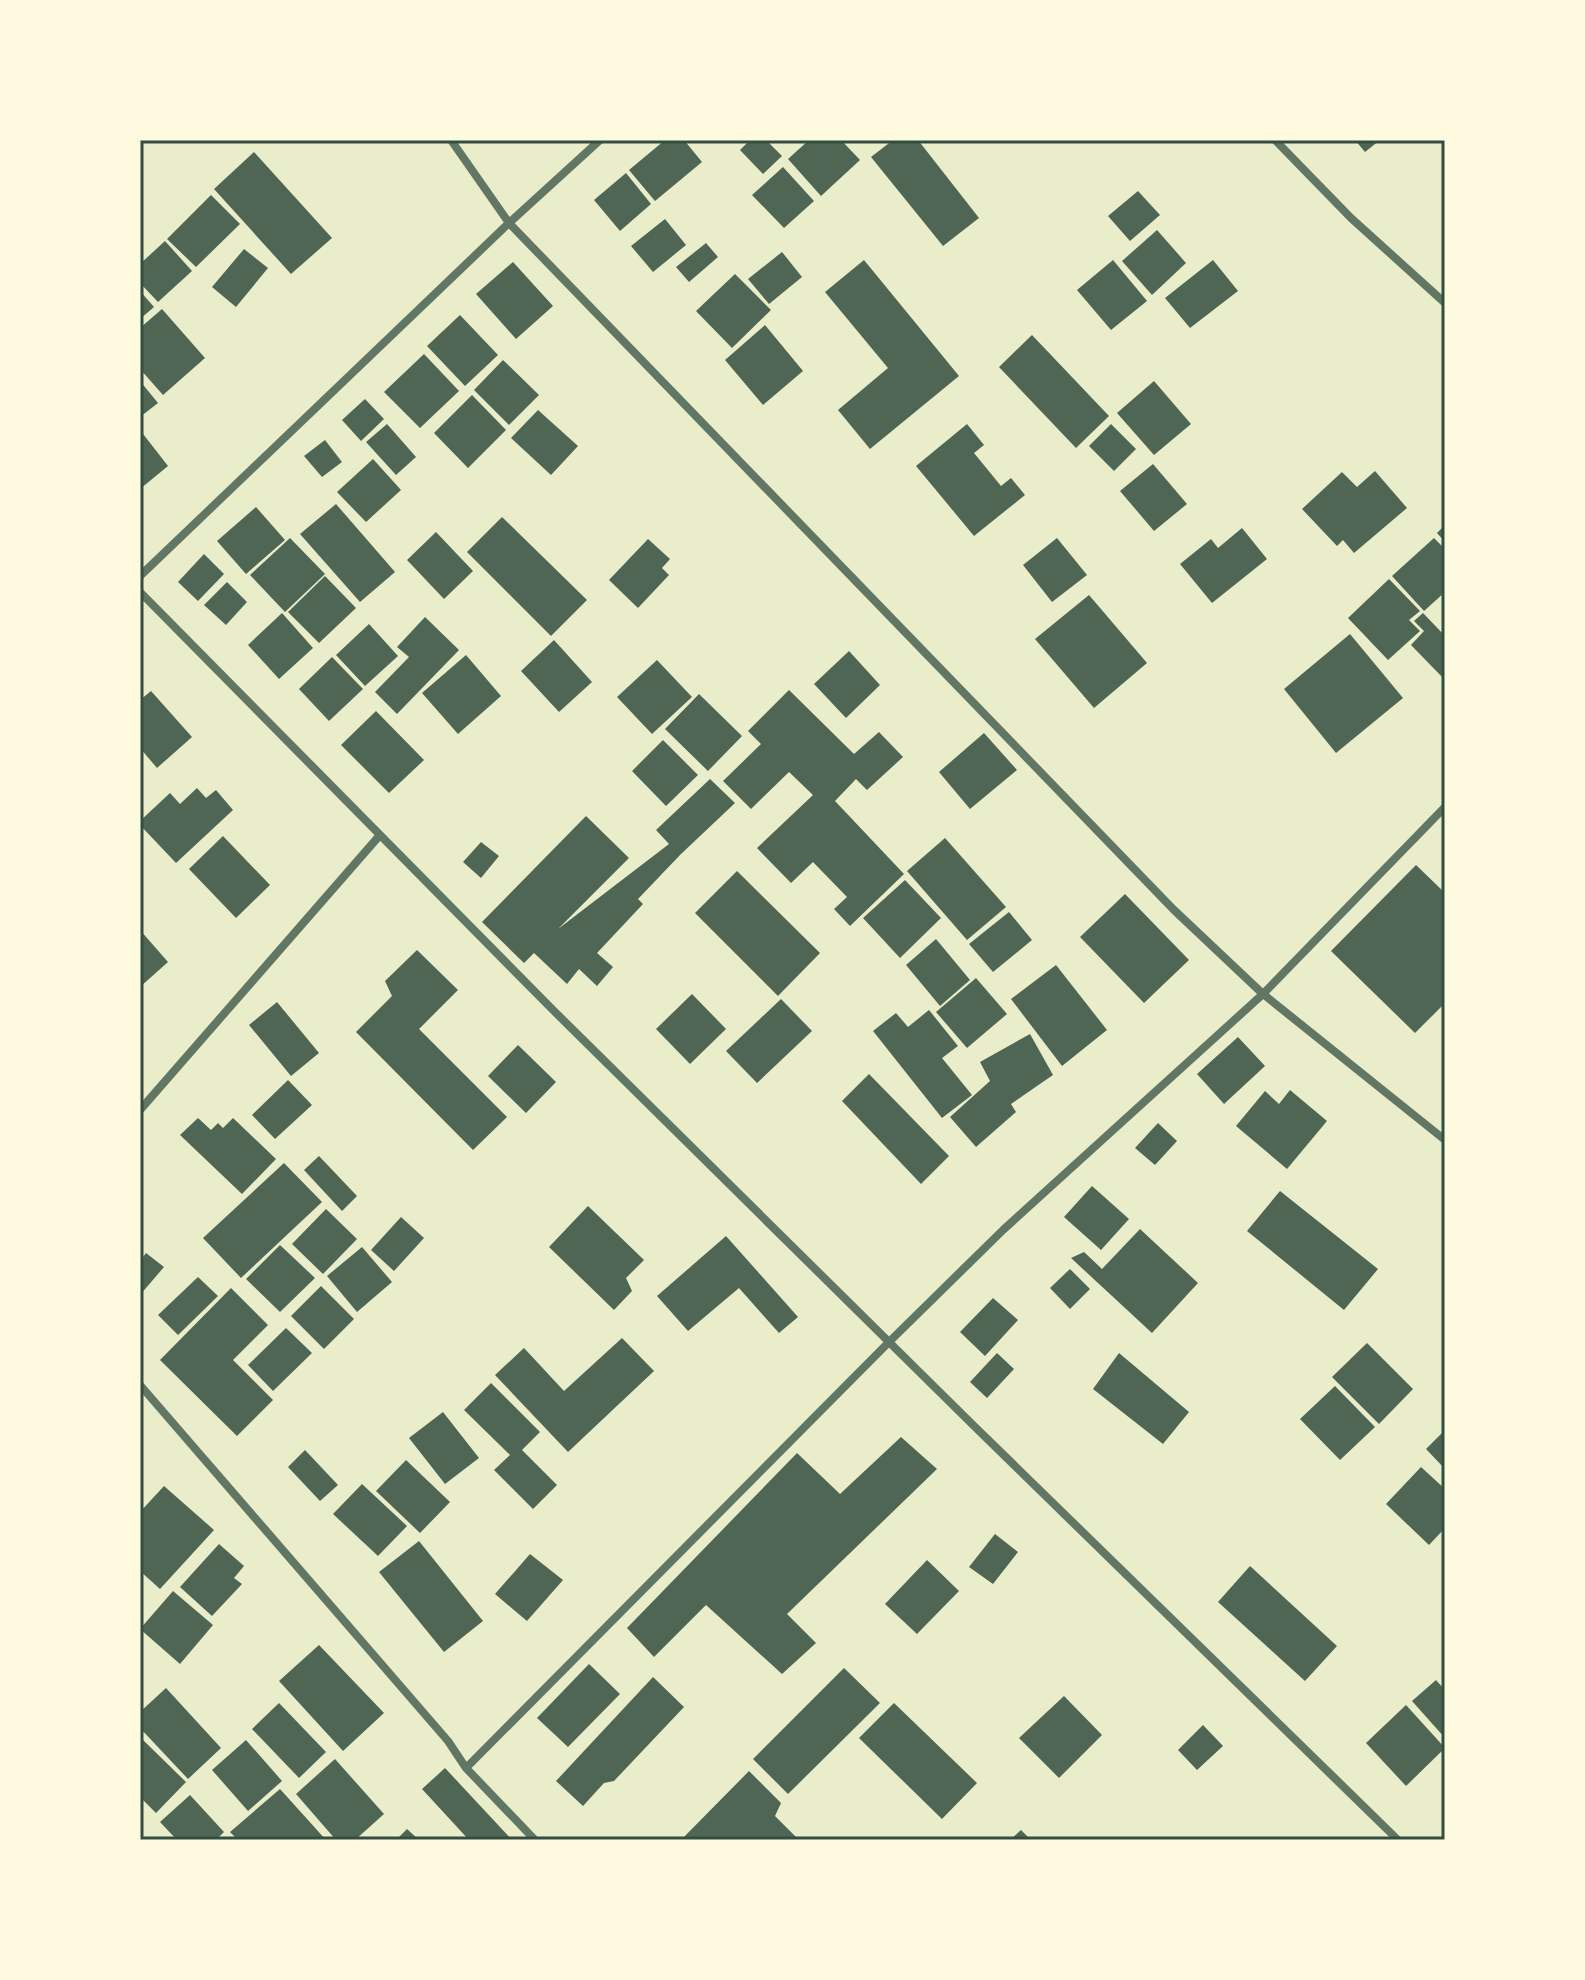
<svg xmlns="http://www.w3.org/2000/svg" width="1585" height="1980" font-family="Poppins,sans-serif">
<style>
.building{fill:#4f6655}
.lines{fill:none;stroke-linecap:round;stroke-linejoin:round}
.minor{stroke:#617663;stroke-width:8}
.neatline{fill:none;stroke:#344e41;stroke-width:3}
</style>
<rect width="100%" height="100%" fill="#e9edc9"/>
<path class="building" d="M665 140H684L702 162 655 201 629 170Z
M750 140H766L782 156 763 174 740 150Z
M809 140H841L860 160 821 196 788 159Z
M893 140H918L979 218 943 246 871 157Z
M1355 140H1380L1365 152Z
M254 152 332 238 291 274 214 189Z
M783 167 814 201 784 228 752 195Z
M626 173 651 204 620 231 594 200Z
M1138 191 1160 215 1130 241 1108 216Z
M211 195 240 224 196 267 167 239Z
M665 219 686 245 653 272 631 246Z
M1157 230 1186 263 1152 295 1122 261Z
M165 241 192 271 158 302 140 283V264Z
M706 243 718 257 689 282 676 267Z
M244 249 268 268 236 307 212 287Z
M782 252 802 277 769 304 748 279Z
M864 260 959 376 870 449 838 410 888 368 825 292Z
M1113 260 1147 301 1111 330 1077 290Z
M1213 260 1238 291 1190 328 1165 298Z
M513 262 553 306 516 339 476 294Z
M735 274 771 310 732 348 696 311Z
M140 291 154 307 140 319Z
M162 309 205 358 163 395 140 369V328Z
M460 315 498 355 465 386 427 346Z
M765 325 803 371 763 405 725 360Z
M1032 335 1109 416 1076 448 999 367Z
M424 354 459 391 420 428 384 392Z
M503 360 539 395 509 425 474 390Z
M140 381 158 403 140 417Z
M1154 381 1191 424 1154 455 1117 413Z
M472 395 506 430 468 468 434 433Z
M365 399 384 419 361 441 342 420Z
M538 410 578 446 551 475 511 438Z
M387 424 416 457 396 475 366 442Z
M967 424 984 445 974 453 1001 486 1011 478 1025 495 974 536 916 466Z
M1111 424 1136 449 1114 471 1089 446Z
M140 430 168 466 140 489Z
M325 440 342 462 322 477 304 456Z
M373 459 401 490 366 522 337 492Z
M1153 464 1187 504 1154 531 1120 491Z
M1375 471 1407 508 1354 553 1343 540 1337 546 1302 509 1342 472 1357 487Z
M336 504 395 572 360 602 300 534Z
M256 507 285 540 246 574 217 541Z
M502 517 587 600 551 636 467 552Z
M1445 525V542L1437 533Z
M1242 528 1267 559 1212 603 1180 564 1211 539 1218 548Z
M436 532 473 571 444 599 407 560Z
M290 538 325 574 285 612 250 575Z
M1057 538 1087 575 1052 602 1023 565Z
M1434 538 1445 549V592L1424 611 1392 576Z
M648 539 670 559 662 568 669 575 638 608 609 580Z
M204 554 224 574 198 601 178 582Z
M325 576 356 608 319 643 288 612Z
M1389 579 1420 611 1409 620 1420 631 1388 660 1348 618Z
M227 582 247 602 226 625 204 605Z
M1089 595 1147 663 1094 708 1035 639Z
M282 613 313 648 279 679 248 645Z
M1423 613 1445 636V680L1411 645 1424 631 1414 621Z
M425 617 459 650 397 714 375 692 409 657 397 647Z
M369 624 398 656 365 686 336 655Z
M1350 634 1403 698 1336 753 1284 689Z
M554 640 592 682 559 712 521 671Z
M849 651 880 685 846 718 814 684Z
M466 655 501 696 458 734 422 693Z
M332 657 363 689 329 721 299 689Z
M657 660 692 697 652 734 617 697Z
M789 690 854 754 879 732 903 757 867 790 856 779 835 801 904 874 850 926 834 909 847 897 813 862 791 883 757 848 813 795 789 772 751 809 723 781 761 744 748 731Z
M151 691 192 737 157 768 140 748V700Z
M699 694 742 736 708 771 665 729Z
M376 711 424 760 389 793 341 745Z
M984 733 1017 770 970 809 939 772Z
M663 740 698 775 666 806 632 771Z
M710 779 735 803 680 855 638 899 643 904 597 953 613 967 597 986 579 969 567 984 534 953 524 963 482 922 586 816 629 858 558 929 669 844 656 830Z
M197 788 206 798 216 790 233 810 176 863 140 825V821L170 793 180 804Z
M223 836 270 885 236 918 189 869Z
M945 838 1006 907 967 940 907 871Z
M481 842 499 856 481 878 463 862Z
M1416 865 1445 893V1003L1415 1033 1331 951Z
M737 871 820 953 778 996 695 913Z
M905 880 941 918 900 958 863 918Z
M1125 894 1189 960 1144 1003 1080 937Z
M1009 912 1032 940 993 972 969 944Z
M140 930 168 962 140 987Z
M936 939 970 980 940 1006 906 965Z
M417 950 458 990 419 1029 507 1117 473 1150 356 1032 392 996 385 981Z
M1056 965 1107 1030 1062 1066 1011 999Z
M976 978 1007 1014 967 1048 936 1012Z
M692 994 726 1029 690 1064 656 1029Z
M781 999 812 1031 757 1083 726 1051Z
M277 1002 319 1053 291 1076 249 1025Z
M929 1010 958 1046 942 1058 972 1095 942 1118 873 1031 896 1013 908 1027Z
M1030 1034 1053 1075 1011 1104 1016 1112 976 1147 950 1117 990 1081 980 1062Z
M1238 1037 1265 1066 1224 1104 1197 1074Z
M518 1045 556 1082 526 1113 488 1076Z
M869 1074 949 1156 921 1184 842 1101Z
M288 1080 312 1105 275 1139 252 1115Z
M1290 1090 1327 1121 1287 1169 1236 1126 1265 1091 1279 1104Z
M198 1118 211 1130 218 1123 223 1128 233 1118 276 1159 242 1194 180 1135Z
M1158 1123 1177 1141 1155 1165 1135 1148Z
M319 1156 357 1196 342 1211 304 1170Z
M284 1163 322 1202 241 1278 203 1238Z
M1092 1186 1129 1219 1101 1250 1064 1217Z
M1280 1191 1378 1269 1344 1310 1247 1231Z
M588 1206 644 1260 626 1278 632 1291 614 1310 549 1247Z
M326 1209 357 1239 323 1274 292 1244Z
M401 1217 424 1238 394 1271 371 1250Z
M1140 1229 1198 1283 1152 1333 1071 1258 1084 1252 1102 1269Z
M726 1236 798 1317 779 1333 739 1288 688 1331 657 1296Z
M280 1245 315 1278 280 1312 246 1279Z
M362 1247 392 1282 357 1312 327 1276Z
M146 1253 164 1267 140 1295V1261Z
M1070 1269 1090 1289 1070 1309 1050 1288Z
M198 1277 218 1296 178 1335 158 1315Z
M321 1286 354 1319 324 1349 291 1316Z
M231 1288 268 1325 233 1360 273 1400 237 1436 160 1360Z
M993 1298 1018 1320 985 1356 960 1332Z
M286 1328 312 1353 273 1391 248 1365Z
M622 1338 654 1371 568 1452 495 1375 524 1348 564 1391Z
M1367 1343 1413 1389 1379 1424 1332 1377Z
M997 1353 1014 1369 987 1398 970 1382Z
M1119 1353 1189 1412 1163 1444 1093 1389Z
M491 1383 540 1432 522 1450 557 1485 533 1509 494 1470 510 1455 464 1410Z
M1335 1386 1375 1427 1340 1460 1300 1419Z
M443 1412 479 1458 445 1484 409 1438Z
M1445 1430V1469L1426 1449Z
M901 1437 937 1469 787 1614 816 1643 782 1674 706 1605 654 1657 627 1628 797 1453 840 1494Z
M305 1450 338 1485 320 1501 288 1467Z
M406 1460 450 1502 420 1533 376 1491Z
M1421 1467 1445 1489V1528L1429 1545 1386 1504Z
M362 1484 407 1526 378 1556 333 1514Z
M164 1486 214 1530 160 1589 140 1571V1512Z
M995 1534 1018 1552 993 1584 969 1567Z
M419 1541 483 1621 444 1652 379 1572Z
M219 1544 244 1566 234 1578 242 1584 212 1616 180 1587Z
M530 1554 563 1580 527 1621 495 1594Z
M927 1560 959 1591 917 1634 885 1604Z
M1250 1566 1337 1646 1305 1681 1218 1602Z
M173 1591 213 1625 180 1664 140 1629Z
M319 1645 384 1713 343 1751 279 1681Z
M589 1664 620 1694 568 1747 537 1718Z
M844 1668 880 1703 788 1794 753 1759Z
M653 1677 684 1707 614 1781 604 1783 583 1806 556 1781Z
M1436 1680 1445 1690V1738L1412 1701Z
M166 1688 221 1748 188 1779 140 1728V1712Z
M1064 1696 1102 1735 1059 1778 1019 1738Z
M279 1703 326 1752 299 1778 252 1729Z
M894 1703 977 1783 942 1819 859 1738Z
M1406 1705 1445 1748 1406 1786 1366 1743Z
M1203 1725 1223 1746 1197 1770 1178 1750Z
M142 1739 186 1782 156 1813 140 1797V1742Z
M246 1740 282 1781 248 1811 212 1770Z
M335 1759 384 1814 355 1840H336L296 1794Z
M445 1768 512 1840H469L422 1789Z
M749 1771 781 1803 775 1816 799 1840H681Z
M280 1789 326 1840H238L230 1832Z
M190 1795 224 1832 216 1840H177L160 1822Z
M407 1829 419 1840H396Z
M1021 1830 1031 1840H1010Z"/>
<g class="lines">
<path class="minor" d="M451 140 509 223 1174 910 1263 994 1445 1140
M1275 140 1351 218 1445 303
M140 576 509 223 600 140
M140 592 554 1011 972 1424 1398 1840
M140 1110 380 835
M140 1385 448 1741 466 1768 535 1840
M466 1768 889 1342 1003 1230 1263 994 1445 807"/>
</g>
<rect width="1585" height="1980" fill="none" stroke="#fefae0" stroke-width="284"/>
<rect x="142" y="142" width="1301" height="1696" class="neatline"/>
</svg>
